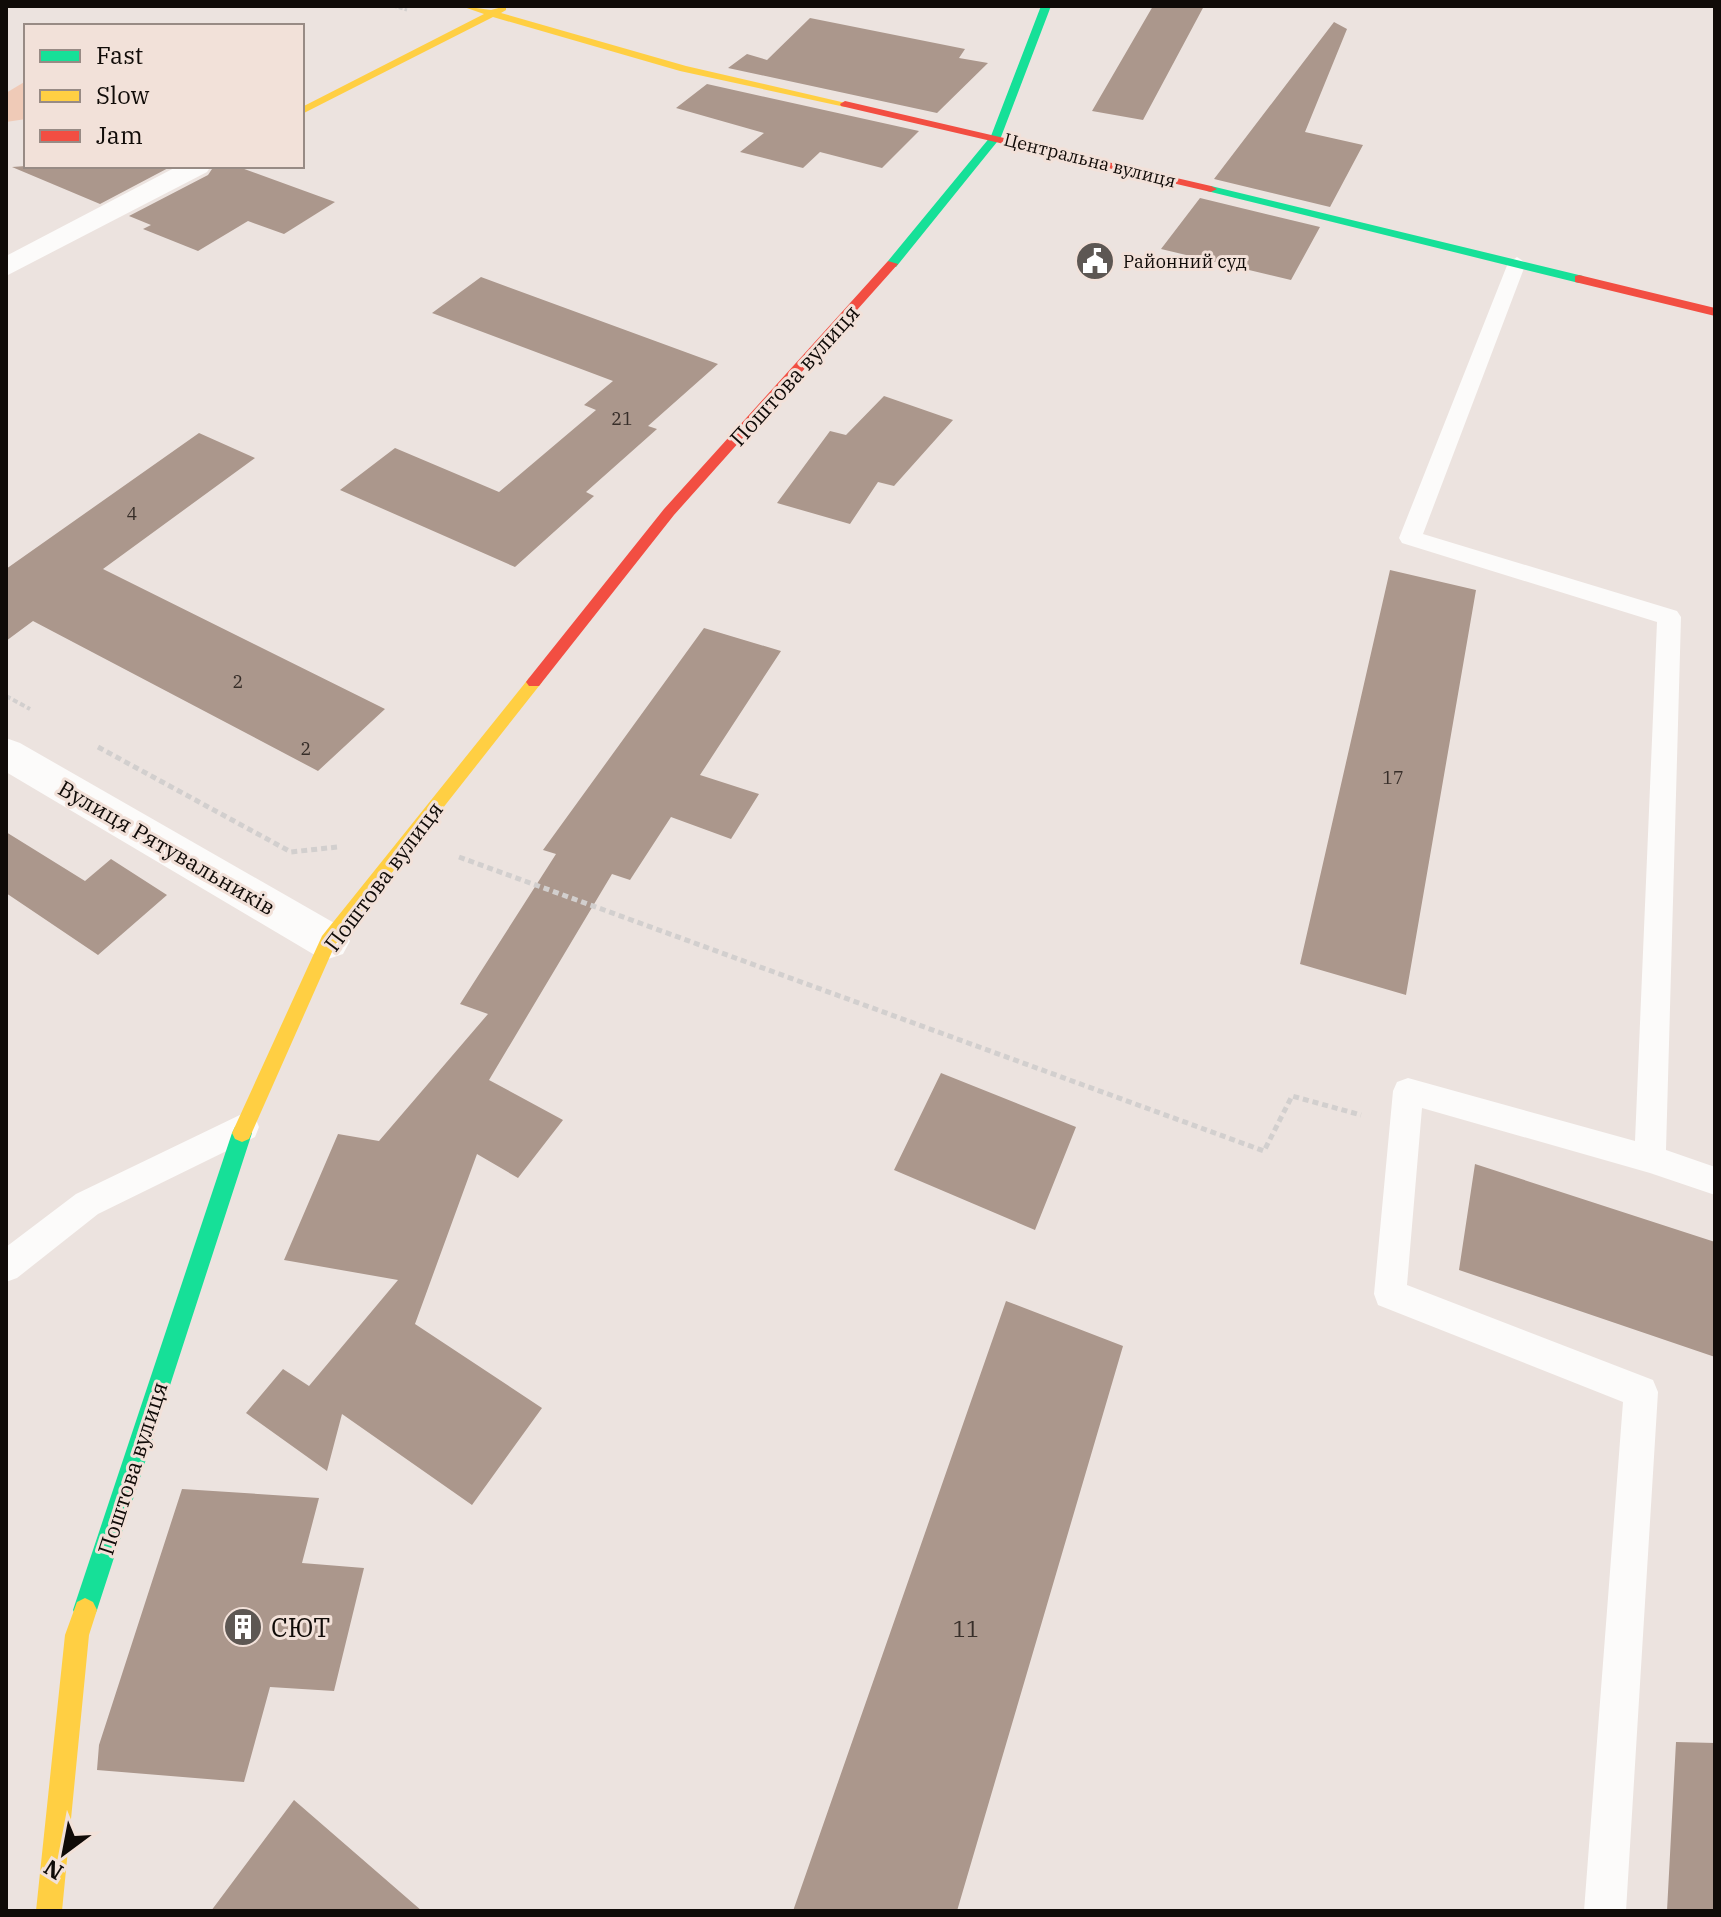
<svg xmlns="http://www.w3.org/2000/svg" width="1721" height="1917" font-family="'IBM Plex Serif',serif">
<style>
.green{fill:#efcab7}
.building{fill:#ab978c}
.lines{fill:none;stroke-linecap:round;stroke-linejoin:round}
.path-far2{stroke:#d2cfce;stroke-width:3;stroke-dasharray:4 2;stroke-linecap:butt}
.path-far1{stroke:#d2cfce;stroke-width:4;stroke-dasharray:5 3;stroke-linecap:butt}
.path{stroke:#d2cfce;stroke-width:5;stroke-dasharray:6 4;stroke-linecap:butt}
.lane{fill:#fcfbfa;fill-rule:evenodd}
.street{fill:#fcfbfa;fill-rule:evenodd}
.fast{fill:#16e098;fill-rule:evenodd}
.slow{fill:#ffcf43;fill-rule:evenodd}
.jam{fill:#f24e42;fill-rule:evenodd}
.labels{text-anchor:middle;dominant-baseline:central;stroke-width:6;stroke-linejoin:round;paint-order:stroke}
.far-street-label{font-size:18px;fill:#100b08;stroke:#f2e1d9}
.far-poi-label{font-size:18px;fill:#100b08;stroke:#f2e1d9;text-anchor:start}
.number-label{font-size:18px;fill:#372e29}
.street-label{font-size:22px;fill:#100b08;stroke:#f2e1d9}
.near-number-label{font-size:22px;fill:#372e29}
.near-poi-label{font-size:26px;fill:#100b08;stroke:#f2e1d9;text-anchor:start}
</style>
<rect width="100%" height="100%" fill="#ece3df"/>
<path class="green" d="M26 81V119L6 122V93Z"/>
<path class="building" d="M1153 6H1204L1143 120 1092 111Z
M810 18 965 49 959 58 988 63 937 113 728 68 747 54 767 60Z
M1334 22 1347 29 1305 132 1363 145 1330 207 1214 179Z
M707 84 919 131 882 168 820 152 803 168 740 152 764 133 676 108Z
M26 166H172L100 204 12 167Z
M214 166H236L335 202 284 234 248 221 198 251 143 229 151 225 129 216 208 175Z
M1200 198 1320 227 1291 280 1161 249Z
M481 277 718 364 648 426 657 429 586 492 594 496 515 567 340 490 395 448 499 492 596 410 584 405 613 381 432 313Z
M884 396 953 420 894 486 878 482 850 524 777 503 830 431 846 435Z
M199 433 255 458 103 569 385 709 318 771 33 621 6 641V569Z
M1390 570 1476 590 1406 995 1300 964Z
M704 628 781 651 700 775 759 794 731 839 671 817 630 880 612 874 489 1080 563 1120 518 1178 477 1154 415 1324 542 1408 472 1505 342 1414 327 1471 246 1413 283 1369 309 1386 398 1280 284 1260 338 1134 379 1141 488 1014 460 1004 556 854 543 850Z
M6 832 85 881 111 859 167 895 98 955 6 893Z
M941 1073 1076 1127 1035 1230 894 1170Z
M1475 1164 1715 1242V1357L1459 1270Z
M1006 1301 1123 1346 957 1911H793Z
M182 1489 319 1498 302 1563 364 1568 334 1691 270 1687 244 1782 97 1770 99 1745Z
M1676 1742 1715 1743V1911H1667Z
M294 1800 422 1911H211Z"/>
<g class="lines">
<path class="path-far2" d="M393 6 407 10"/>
<path class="path-far1" d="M6 696 30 709"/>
<path class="path" d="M98 747 291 852 337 847
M459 857 1264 1151 1292 1096 1361 1115"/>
<path class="lane" d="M1517 257 1526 263 1423 534 1677 611 1681 617 1666 1150 1715 1167V1195L1650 1173 1422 1108 1407 1285 1653 1380 1658 1392 1626 1911H1584L1623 1402 1378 1305 1374 1294 1393 1091 1397 1082 1408 1078 1635 1141 1657 622 1402 543 1399 538 1508 263Z
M244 1113 255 1117 259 1127 255 1137 98 1214 17 1278 6 1282V1247L76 1194Z"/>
<path class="street" d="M178 166H211L207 172 6 276V256Z
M6 738 20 743 343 928 350 941 343 954 328 959 313 954 6 772Z"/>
<path class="fast" d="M1041 6H1051L1001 137 896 267H888V261L991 136Z
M1211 186 1583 276 1585 279 1579 283 1207 191V187Z
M242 1124 249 1127 252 1133 97 1610 93 1618 85 1622 77 1618 73 1610 232 1133 235 1127Z"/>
<path class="slow" d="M461 6 491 10 506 6V10L501 13 686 66 850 104 845 107 680 71 493 17 302 114V107L484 14Z
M534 676 539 678 542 682 539 686 335 945 249 1139 242 1142 235 1139 232 1133 322 936 529 678Z
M85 1598 93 1602 97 1610 89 1635 62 1911H36L65 1635 77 1602Z"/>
<path class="jam" d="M845 101 1211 186 1217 189 1211 192 841 106 840 104Z
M888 261 898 264 674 515 539 686H529L526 682 529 678 664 509Z
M1579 275 1715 308V316L1575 282V276Z"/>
</g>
<defs>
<symbol id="civic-disc" viewBox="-11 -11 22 22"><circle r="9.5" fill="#5d5753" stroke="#f2e1d9"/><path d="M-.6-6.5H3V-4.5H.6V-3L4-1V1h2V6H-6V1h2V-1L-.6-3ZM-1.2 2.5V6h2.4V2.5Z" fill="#fff"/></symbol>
<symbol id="building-disc" viewBox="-11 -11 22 22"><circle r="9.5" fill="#5d5753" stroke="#f2e1d9"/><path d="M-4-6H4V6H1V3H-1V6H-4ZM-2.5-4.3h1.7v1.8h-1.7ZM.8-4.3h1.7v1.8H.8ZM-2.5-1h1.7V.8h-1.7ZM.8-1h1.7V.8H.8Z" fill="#fff"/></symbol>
</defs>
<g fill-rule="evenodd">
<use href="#civic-disc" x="1073" y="239" width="44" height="44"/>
<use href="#building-disc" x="221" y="1605" width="44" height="44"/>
</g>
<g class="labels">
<g class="far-street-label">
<text transform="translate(1090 160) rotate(14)">Центральна вулиця</text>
</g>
<g class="far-poi-label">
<text x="1123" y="261">Районний суд</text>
</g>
<g class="number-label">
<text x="622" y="418">21</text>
<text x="132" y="513">4</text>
<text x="238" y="681">2</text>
<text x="306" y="748">2</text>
<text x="1393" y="777">17</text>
</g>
<g class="street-label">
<text transform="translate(794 375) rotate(-48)">Поштова вулиця</text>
<text transform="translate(167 847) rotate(30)">Вулиця Рятувальників</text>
<text transform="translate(383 876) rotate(-53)">Поштова вулиця</text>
<text transform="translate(132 1468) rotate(-72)">Поштова вулиця</text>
</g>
<g class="near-number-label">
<text x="966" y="1628">11</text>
</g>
<g class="near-poi-label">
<text x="271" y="1627">СЮТ</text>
</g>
</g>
<rect width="1721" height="1917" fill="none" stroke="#100b08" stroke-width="16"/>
<rect x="24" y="24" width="280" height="144" fill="#f2e1d9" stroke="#988b85" stroke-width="2"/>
<rect x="40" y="50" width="40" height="12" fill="#16e098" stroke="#988b85" stroke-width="2"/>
<text x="96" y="64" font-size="24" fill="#100b08">Fast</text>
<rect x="40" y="90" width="40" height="12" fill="#ffcf43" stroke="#988b85" stroke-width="2"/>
<text x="96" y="104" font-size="24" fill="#100b08">Slow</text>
<rect x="40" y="130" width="40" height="12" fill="#f24e42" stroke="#988b85" stroke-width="2"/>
<text x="96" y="144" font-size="24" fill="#100b08">Jam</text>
<g transform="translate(64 1853) rotate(212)" stroke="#f2e1d9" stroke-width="6" paint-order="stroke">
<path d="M0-6L14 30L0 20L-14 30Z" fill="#100b08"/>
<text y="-12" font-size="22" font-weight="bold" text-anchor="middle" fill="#100b08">N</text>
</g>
</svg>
